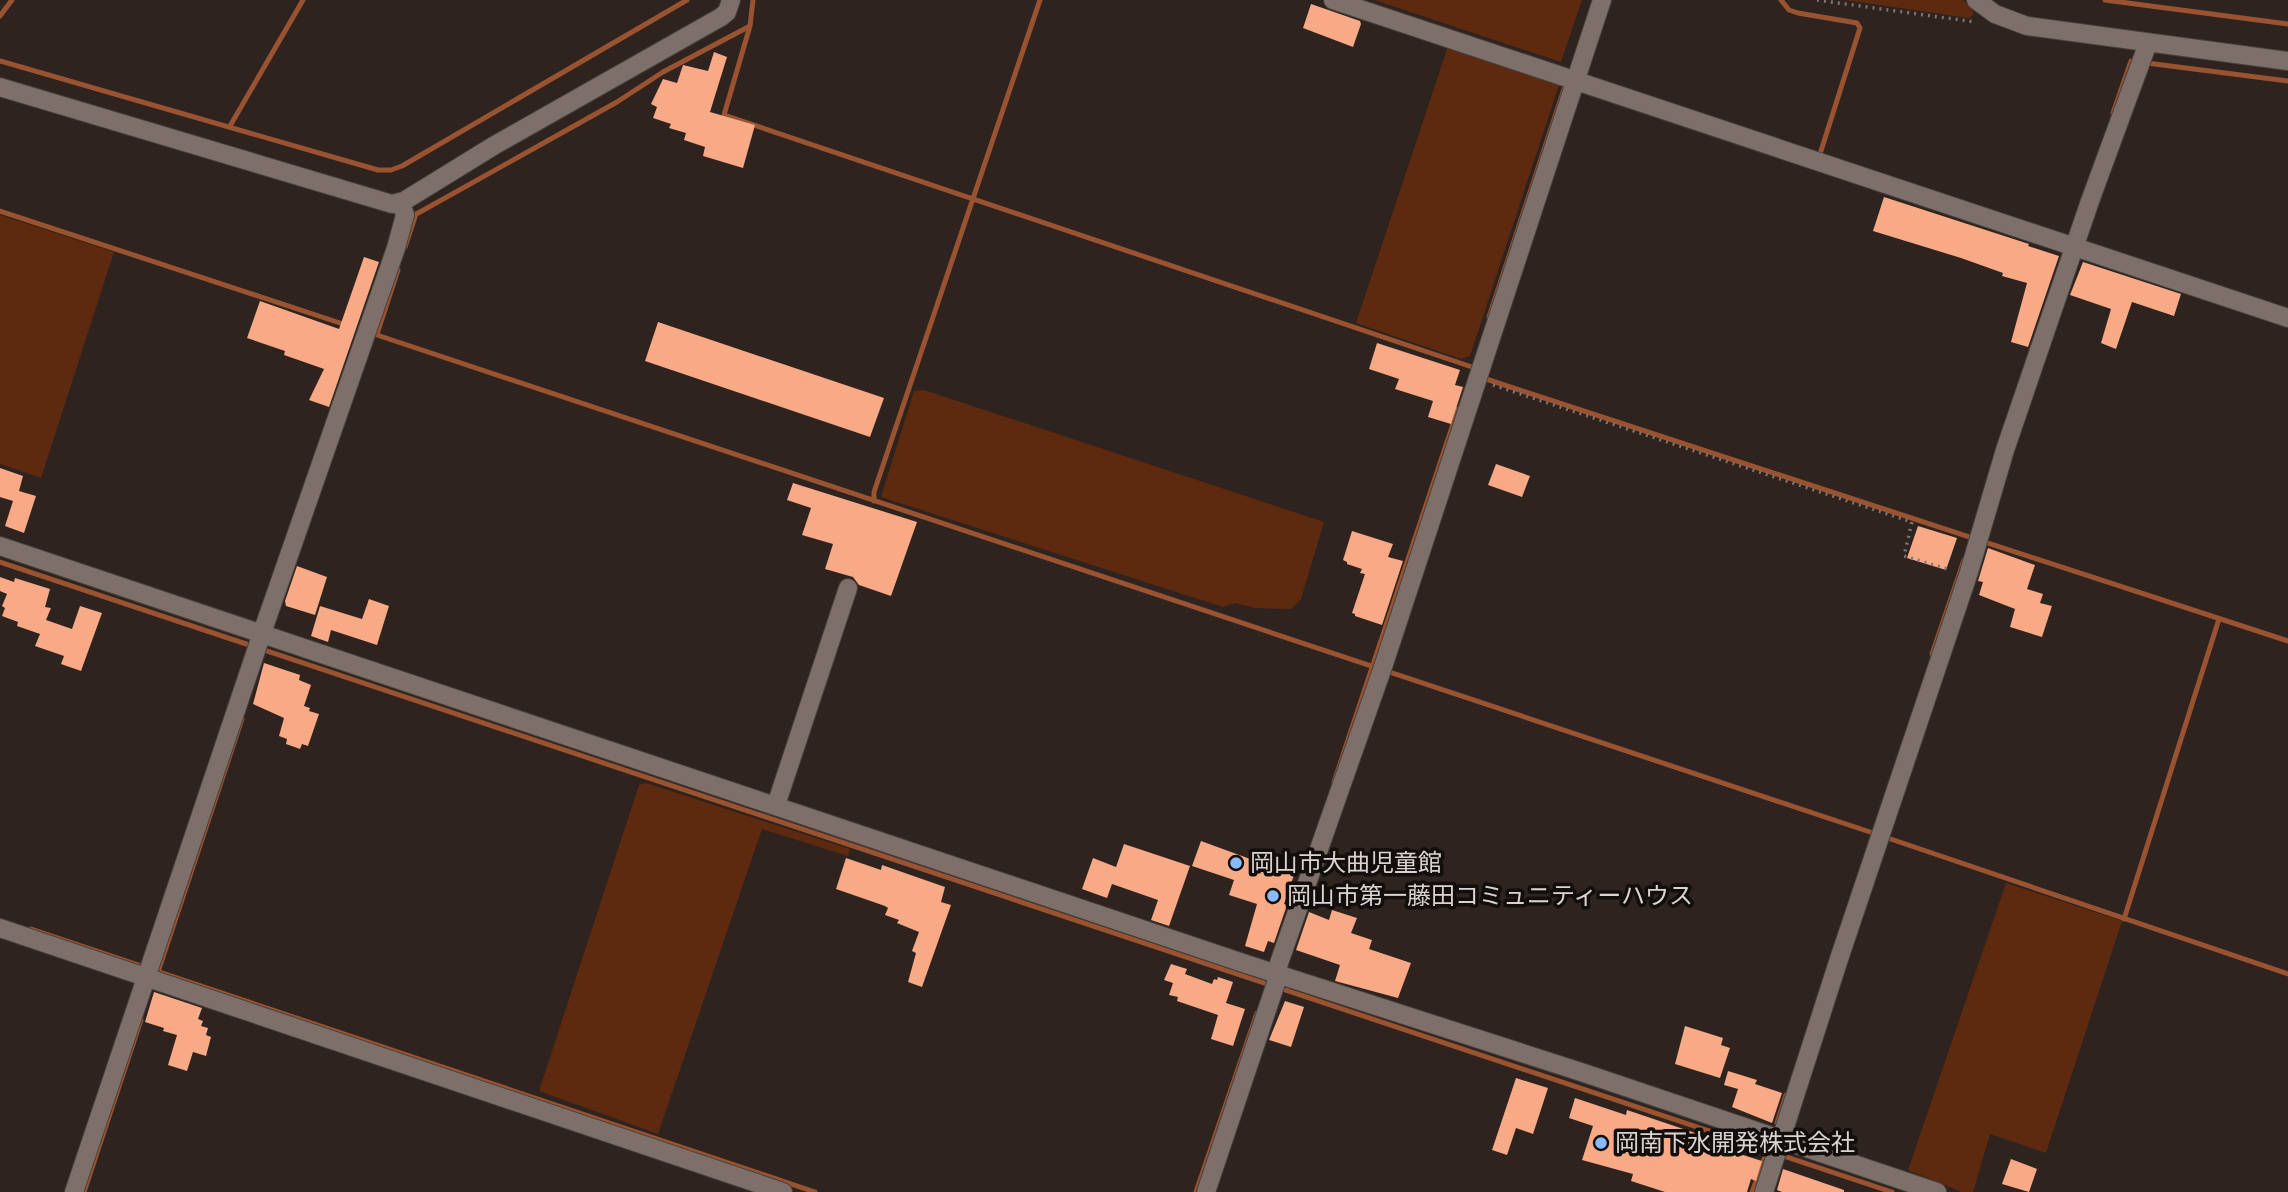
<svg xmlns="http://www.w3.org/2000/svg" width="2288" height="1192" font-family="'Fira Sans Condensed','Noto Sans JP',sans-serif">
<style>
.green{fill:#5d2a0f}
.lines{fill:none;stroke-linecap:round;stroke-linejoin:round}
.stream{stroke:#9a5331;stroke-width:5}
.building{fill:#f8a985}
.street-casing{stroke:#49403c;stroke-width:20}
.secondary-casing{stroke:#49403c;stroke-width:20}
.path{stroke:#7d7471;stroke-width:3.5;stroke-dasharray:2 5;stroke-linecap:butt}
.street{stroke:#7d706b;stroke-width:18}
.secondary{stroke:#7d706b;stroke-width:18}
.poi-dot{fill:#88bafc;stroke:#120e0c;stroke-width:2.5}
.labels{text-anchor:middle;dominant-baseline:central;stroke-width:7;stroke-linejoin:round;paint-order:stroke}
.poi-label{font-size:24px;fill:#dad3d0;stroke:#120e0c;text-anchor:start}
</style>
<rect width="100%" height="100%" fill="#2e231f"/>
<path class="green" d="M1374 0H1582L1561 62Z
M1845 0H1963L1973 10V15L1969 18Z
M1448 46 1560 82 1470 356 1461 359 1356 323Z
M0 215 114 252 41 478 0 464Z
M924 390 1324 522 1301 599 1291 609 1255 608 1235 603 1223 607 881 497 914 391Z
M646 783 850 849 848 856 762 829 658 1134 539 1091 639 785Z
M2006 883 2122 921 2046 1153 1990 1134 1973 1192H1962L1908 1170Z"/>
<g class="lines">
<path class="stream" d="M1781 0 1789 10 1798 13 1857 23 1860 28 1820 154
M2105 0 2288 24
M0 16 12 0
M750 26 724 115 1472 367
M0 61 378 170H391L402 166 687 0
M2113 113 2131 61 2288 81
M230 126 303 0
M0 211 346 325
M405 247 416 214 420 212 617 102 663 72 750 26 753 0
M1489 317 1567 80
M374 334 1873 833 2288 974
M377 334 398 270
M1483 378 2288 641
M874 501V492L1040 0
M0 562 1892 1192
M1932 654 1964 560
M1334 782 1458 409
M2124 919 2219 619
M31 929 815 1192
M158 972 242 719
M1777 1123 1786 1095
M84 1192 141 1020
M1196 1192 1257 1013
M1752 1192 1769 1146"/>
</g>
<path class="building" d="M1311 4 1360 21 1361 24 1353 47 1303 28Z
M714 52 727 57 710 112 755 125 743 168 703 156 705 147 684 140 686 133 669 128 671 124 653 118 657 107 651 104 663 79 677 83 683 65 708 71Z
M1884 197 2029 244 2028 246 2059 256 2028 347 2011 342 2027 283 2002 276 2003 273 1961 258 1873 231Z
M364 257 379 262 329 407 309 400 324 369 284 355 285 351 247 338 260 301 339 329Z
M2083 262 2181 294 2174 316 2132 302 2116 349 2101 343 2111 309 2070 295Z
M658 322 884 398 870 437 645 361Z
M1377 343 1460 370 1455 385 1463 387 1451 424 1428 417 1433 401 1395 389 1399 379 1369 369Z
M1496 464 1530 476 1522 497 1488 485Z
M0 468 23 476 19 491 36 496 24 533 5 526 13 501 0 497Z
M793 483 917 522 891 596 859 585 853 577 825 569 833 544 802 535 811 508 787 500Z
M1918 526 1957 538 1946 570 1907 558Z
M1352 531 1393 544 1388 557 1403 561 1382 625 1355 616V614L1352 613 1365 574 1360 573 1362 569 1347 564V562L1343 560Z
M1988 548 2035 565 2027 589 2043 594 2040 603 2052 606 2042 637 2010 627 2015 609 1979 595 1983 582 1978 581Z
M297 566 327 577 315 615 286 606 285 601Z
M0 577 14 582 15 578 50 589 45 607 51 608 46 620 72 629 80 606 102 613 81 671 61 664 64 656 35 646 40 634 17 626 18 622 2 616 5 608 2 606 7 594 0 591Z
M369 599 389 606 377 645 331 630 328 642 311 636 320 606 362 619Z
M264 663 300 675 299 680 311 685 304 706 310 708 309 711 319 714 308 746 302 744 300 749 286 744 287 739 279 736 284 718 253 704Z
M1201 841 1294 875 1284 904 1287 905 1274 943 1268 941 1264 952 1245 946 1257 904 1229 895 1234 880 1192 866Z
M1124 844 1190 866 1169 926 1151 920 1158 900 1112 884 1107 898 1082 889 1093 858 1116 867Z
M846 858 881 870 882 865 945 887 941 902 951 905 922 987 908 982 916 953 912 951 919 932 897 923 899 920 885 915 888 908 885 906 836 889Z
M1332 910 1357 918 1351 933 1372 940 1369 949 1411 963 1398 998 1335 981 1340 965 1296 950 1309 912 1329 920Z
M1171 964 1187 969 1185 974 1212 984 1214 979 1217 980 1218 977 1233 982 1226 1003 1245 1009 1233 1046 1211 1039 1218 1015 1177 1001 1178 997 1169 995 1173 983 1164 980Z
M154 992 202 1008 198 1019 203 1021 201 1026 208 1028 206 1035 211 1037 206 1056 193 1052 187 1071 168 1065 177 1035 163 1031 164 1028 145 1022Z
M1285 1001 1304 1007 1291 1047 1269 1040Z
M1685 1026 1723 1038 1721 1045 1730 1048 1720 1078 1675 1064Z
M1728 1071 1757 1080 1755 1084 1782 1093 1772 1123 1732 1107 1738 1089 1724 1085Z
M1516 1078 1548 1088 1533 1134 1516 1128 1507 1155 1492 1150Z
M1575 1098 1626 1115 1627 1110 1707 1137 1705 1143 1762 1161 1756 1181 1751 1179 1747 1192H1665L1631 1181 1633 1174 1582 1160 1593 1126 1569 1118Z
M2011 1159 2037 1169 2029 1192 2002 1184Z
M1783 1169 1844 1190V1192H1782L1777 1190Z"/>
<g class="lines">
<defs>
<path id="street" d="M1333 0 2288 318
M1976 0 1995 14 2027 26 2288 61
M0 87 392 204 404 201 495 145 721 17 727 12 731 0
M776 805 848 588
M0 928 783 1192
M74 1192 262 633 396 248 405 215 401 203
M1206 1192 1276 983 1279 963 1383 667 1602 0
M1764 1192 1839 959 1969 572 2005 450 2090 201 2148 43"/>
<path id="secondary" d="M0 546 1246 964 1584 1073 1937 1192"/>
</defs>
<use href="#street" class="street-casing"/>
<use href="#secondary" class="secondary-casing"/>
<path class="path" d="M1817 0 1975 22
M1493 385 1912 522 1904 556 1951 570"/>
<use href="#street" class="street"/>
<use href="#secondary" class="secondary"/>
</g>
<g class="poi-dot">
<circle cx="1236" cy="863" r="7"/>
<circle cx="1273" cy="896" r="7"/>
<circle cx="1601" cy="1143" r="7"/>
</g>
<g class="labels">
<g class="poi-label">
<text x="1250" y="863">岡山市大曲児童館</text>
<text x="1287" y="896">岡山市第一藤田コミュニティーハウス</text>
<text x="1615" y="1143">岡南下水開発株式会社</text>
</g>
</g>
</svg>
